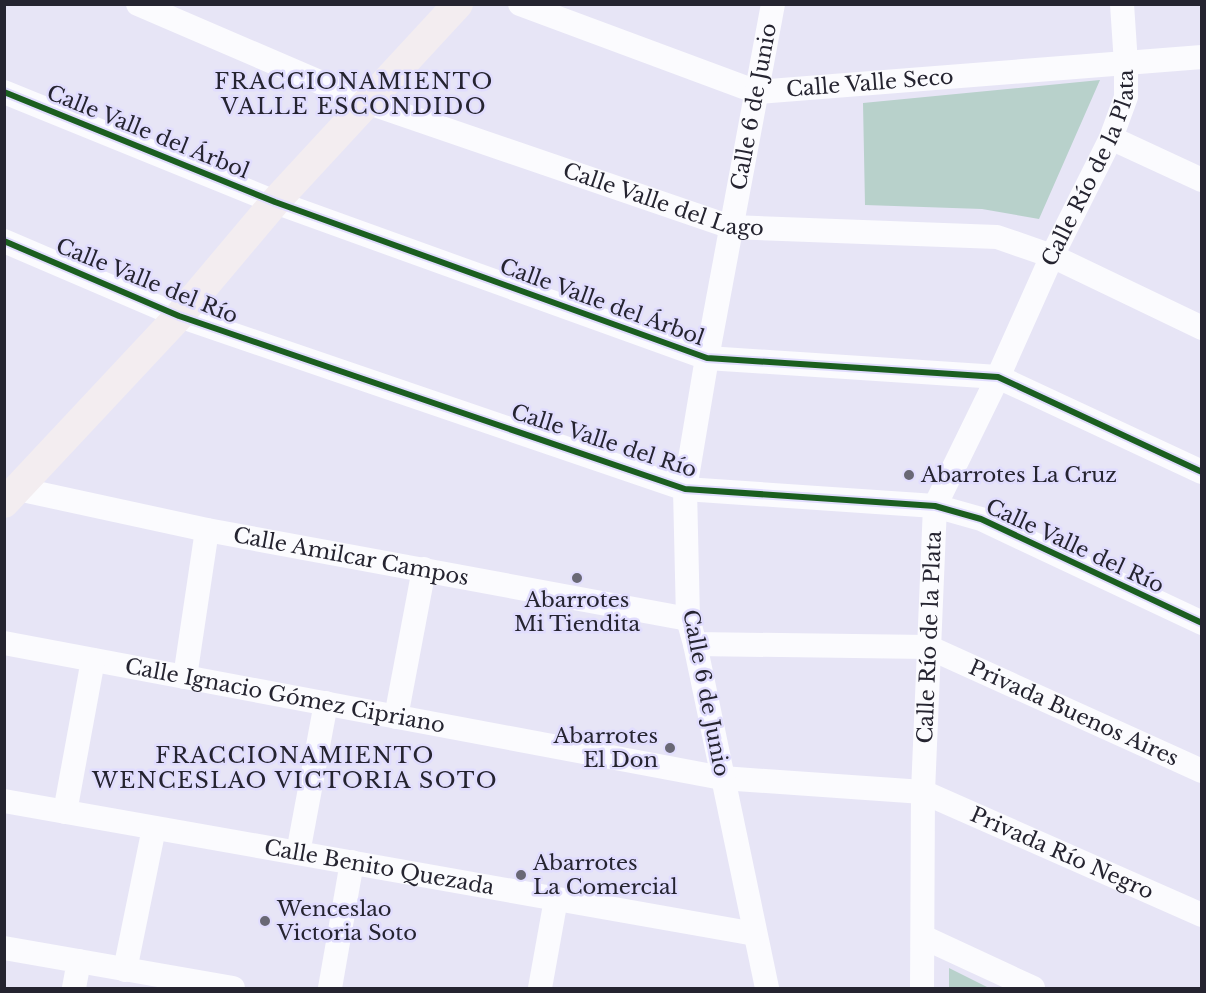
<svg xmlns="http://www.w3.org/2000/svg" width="1206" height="993" font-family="'Libre Baskerville',serif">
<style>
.green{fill:#b8d1cb}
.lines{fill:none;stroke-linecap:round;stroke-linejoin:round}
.minor{stroke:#fbfbfe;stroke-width:24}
.major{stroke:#f3edf0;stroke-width:30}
.cycleway-casing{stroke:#e1ddfe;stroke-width:10}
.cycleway{stroke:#1b5e20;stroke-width:6}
.poi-dot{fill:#696875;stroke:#e1ddfe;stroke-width:2}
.labels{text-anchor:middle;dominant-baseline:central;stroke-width:5;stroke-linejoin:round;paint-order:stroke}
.street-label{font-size:21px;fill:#252430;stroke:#e1ddfe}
.poi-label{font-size:21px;fill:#252430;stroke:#e1ddfe;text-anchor:start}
.neighbourhood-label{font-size:22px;letter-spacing:1.5px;fill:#252430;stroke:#e1ddfe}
</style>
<rect width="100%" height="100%" fill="#e7e5f6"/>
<path class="green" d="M1100 80 1039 219 982 209 865 205 863 103Z
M949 968 989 988H949Z"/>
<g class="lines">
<g class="minor">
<path id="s1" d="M138 4 366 102 731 227 997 237 1052 256 1202 328"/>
<path id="s2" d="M520 4 757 92 1202 57"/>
<path d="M4 92 275 202 707 358 998 377 1202 472"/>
<path d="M1111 138 1202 180"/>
<path d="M4 241 179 316 685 489 935 506 981 519 1202 623"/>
<path id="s3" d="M18 489 207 530 688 619"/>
<path id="s4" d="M4 643 722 778 923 792 1202 915"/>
<path id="s5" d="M695 644 928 647 1202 771"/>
<path d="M185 677 207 530"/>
<path d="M396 717 424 569"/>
<path id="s6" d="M4 801 755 934"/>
<path d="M65 812 93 660"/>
<path d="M298 853 326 703"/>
<path d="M923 937 1033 988"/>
<path d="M4 948 233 988"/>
<path d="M125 970 154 828"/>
<path d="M74 988 79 961"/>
<path d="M330 988 352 862"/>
<path d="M540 988 556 899"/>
<path id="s7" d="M767 988 695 644 688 619 685 489 707 358 773 4"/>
<path id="s8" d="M922 988 923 792 935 506 998 377 1052 256 1111 138 1126 97V64L1122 4"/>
</g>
<path class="major" d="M4 503 179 316 275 202 458 4"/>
<defs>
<path id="cycleway" d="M4 92 275 202 707 358 998 377 1202 472
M4 241 179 316 685 489 935 506 981 519 1202 623"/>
</defs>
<use href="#cycleway" class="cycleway-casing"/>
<use href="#cycleway" class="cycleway"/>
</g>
<g class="poi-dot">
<circle cx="909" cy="475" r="6"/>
<circle cx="577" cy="578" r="6"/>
<circle cx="670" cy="748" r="6"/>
<circle cx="521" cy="875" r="6"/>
<circle cx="265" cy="921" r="6"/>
</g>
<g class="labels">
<g class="street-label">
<text stroke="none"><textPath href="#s2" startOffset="366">Calle Valle Seco</textPath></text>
<text stroke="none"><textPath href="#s7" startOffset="896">Calle 6 de Junio</textPath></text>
<text transform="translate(148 132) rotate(22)">Calle Valle del Árbol</text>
<text stroke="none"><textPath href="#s8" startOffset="855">Calle Río de la Plata</textPath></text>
<text stroke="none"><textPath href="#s1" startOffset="562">Calle Valle del Lago</textPath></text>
<text transform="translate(147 281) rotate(22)">Calle Valle del Río</text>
<text transform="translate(602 302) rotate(20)">Calle Valle del Árbol</text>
<text transform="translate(604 441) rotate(18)">Calle Valle del Río</text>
<text transform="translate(1075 546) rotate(25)">Calle Valle del Río</text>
<text stroke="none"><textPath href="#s3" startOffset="340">Calle Amilcar Campos</textPath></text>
<text stroke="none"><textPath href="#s8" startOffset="351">Calle Río de la Plata</textPath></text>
<text transform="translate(706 693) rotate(79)">Calle 6 de Junio</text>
<text stroke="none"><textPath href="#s4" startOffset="286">Calle Ignacio Gómez Cipriano</textPath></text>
<text stroke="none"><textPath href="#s5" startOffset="393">Privada Buenos Aires</textPath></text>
<text stroke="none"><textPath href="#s4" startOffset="1084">Privada Río Negro</textPath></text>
<text stroke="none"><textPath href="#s6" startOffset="381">Calle Benito Quezada</textPath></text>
</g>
<g class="poi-label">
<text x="921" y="475">Abarrotes La Cruz</text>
<text x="577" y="600" text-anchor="middle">Abarrotes<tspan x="577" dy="24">Mi Tiendita</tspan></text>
<text x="658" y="736" text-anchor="end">Abarrotes<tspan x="658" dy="24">El Don</tspan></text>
<text x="533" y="863">Abarrotes<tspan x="533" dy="24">La Comercial</tspan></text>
<text x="277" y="909">Wenceslao<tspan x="277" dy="24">Victoria Soto</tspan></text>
</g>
<g class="neighbourhood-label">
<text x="354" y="81">FRACCIONAMIENTO<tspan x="354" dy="25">VALLE ESCONDIDO</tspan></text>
<text x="295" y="755">FRACCIONAMIENTO<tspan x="295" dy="25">WENCESLAO VICTORIA SOTO</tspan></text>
</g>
</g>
<rect width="1206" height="993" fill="none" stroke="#252430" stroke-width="12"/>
</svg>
